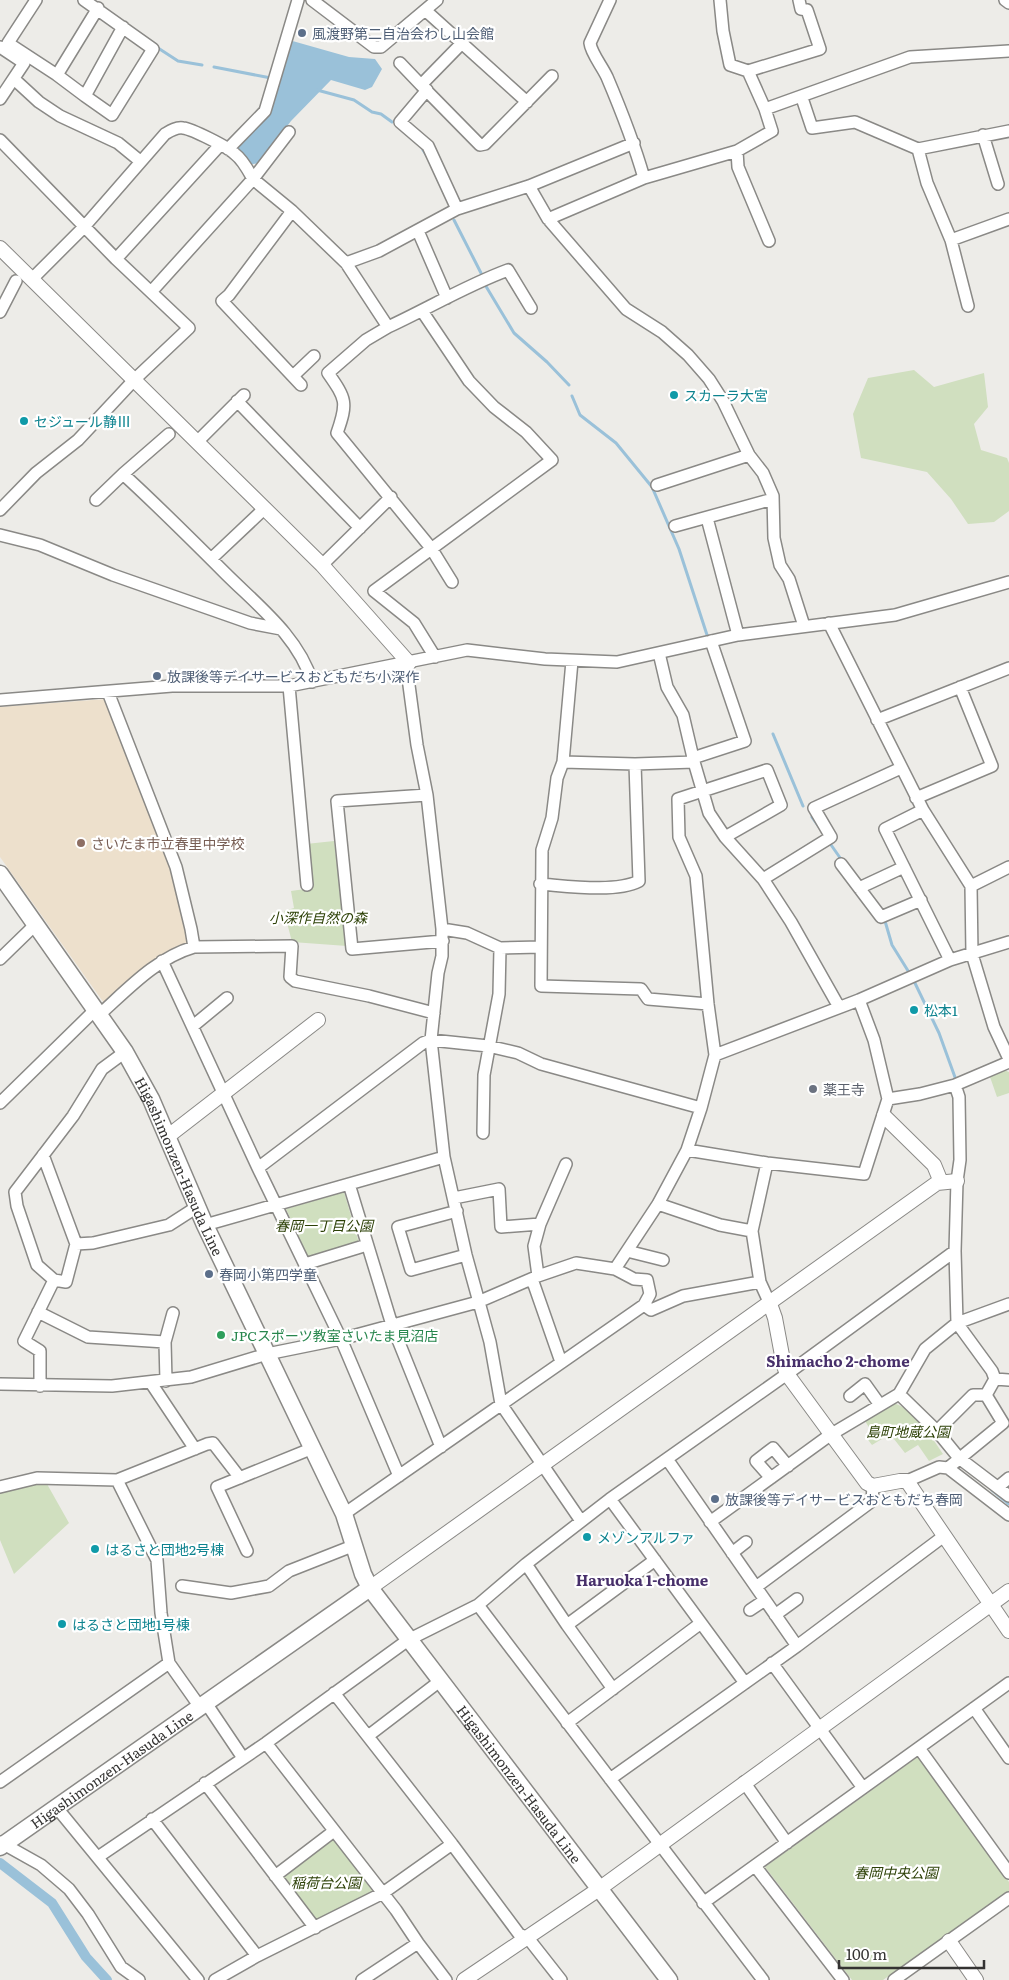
<svg xmlns="http://www.w3.org/2000/svg" width="1009" height="1980" font-family="Literata,'Noto Sans JP',serif">
<style>
.education{fill:#ede0cc}
.green{fill:#d0dfbf}
.water{fill:#9ac1d9}
.lines{fill:none;stroke-linecap:round;stroke-linejoin:round}
.stream{stroke:#9ac1d9;stroke-width:3}
.canal{stroke:#9ac1d9;stroke-width:10}
.minor-casing{stroke:#8a8986;stroke-width:14}
.tertiary-casing{stroke:#8a8986;stroke-width:16}
.secondary-casing{stroke:#8a8986;stroke-width:19}
.minor{stroke:#fff;stroke-width:11}
.tertiary{stroke:#fff;stroke-width:14}
.secondary{stroke:#fff;stroke-width:16}
.service-dot{fill:#5c6f8a;stroke:#fff;stroke-width:2}
.culture-dot{fill:#0f9aa8;stroke:#fff;stroke-width:2}
.education-dot{fill:#8d6e63;stroke:#fff;stroke-width:2}
.worship-dot{fill:#6b7280;stroke:#fff;stroke-width:2}
.leisure-dot{fill:#2e9e5b;stroke:#fff;stroke-width:2}
.labels{text-anchor:middle;dominant-baseline:central;stroke-width:4.5;stroke-linejoin:round;paint-order:stroke}
.service-label{font-size:14px;fill:#4e5e75;stroke:#fff;text-anchor:start}
.culture-label{font-size:14px;fill:#0d838f;stroke:#fff;text-anchor:start}
.education-label{font-size:14px;fill:#785e54;stroke:#fff;text-anchor:start}
.park-label{font-size:14px;font-style:italic;fill:#2d4107;stroke:#fff}
.worship-label{font-size:14px;fill:#5b616d;stroke:#fff;text-anchor:start}
.street-label{font-size:14px;fill:#343332;stroke:#fff}
.leisure-label{font-size:14px;fill:#27864d;stroke:#fff;text-anchor:start}
.neighbourhood-label{font-size:15px;font-weight:bold;fill:#472f6a;stroke:#fff}
</style>
<rect width="100%" height="100%" fill="#edece8"/>
<path class="education" d="M106 699 157 829 180 901 189 942 152 962 104 1003 0 857V707Z"/>
<path class="green" d="M914 370 934 387 984 373 988 407 974 424 981 450 1007 458 1009 463V511L994 522 968 524 951 499 927 472 861 458 853 414 868 378Z
M334 841 347 946 292 942 284 911 294 908 291 891 312 888 306 844Z
M1004 1070 1009 1072V1093L997 1097 990 1077Z
M344 1192 359 1243 308 1257 286 1209Z
M890 1403C910 1403 933 1439 943 1454L929 1461 918 1445 905 1453 890 1434 872 1445 865 1436 871 1431 864 1419Z
M47 1484 69 1523 14 1574 0 1540V1493L33 1485Z
M919 1756 1009 1882V1891L883 1980H852L765 1867Z
M332 1837 374 1893 317 1922 282 1877Z"/>
<path class="water" d="M289 40 349 57 375 59 382 69 372 87 365 90 331 80 291 121 259 163 248 165 235 147 265 112 279 83Z"/>
<g class="lines">
<path class="stream" d="M155 46 178 61 202 65
M214 67 271 78
M317 90 354 100 372 112 381 114 392 122
M423 150 427 156
M454 220 481 273
M484 283 514 333 547 362 569 385
M572 396 580 415 616 443 652 487 679 549 708 638
M773 734 803 806
M812 817 820 828
M829 842 843 862
M885 921 892 945 910 974
M913 979 939 1033 956 1080
M992 1490 1009 1504"/>
<path class="canal" d="M0 1863 52 1903 86 1957 107 1980"/>
<defs>
<path id="minor" d="M36 0 8 43 57 75
M84 0 153 49 112 115 85 96
M312 0 374 47H381L437 0
M610 0 590 43C591 53 602 66 607 77 621 110 634 143 644 178
M720 0 723 31 730 65 748 71 765 109
M1005 0 1009 3
M98 8 57 75 85 96 123 27
M425 10 527 102
M463 42 421 85 480 145 485 144 552 76
M0 47 24 63 0 99
M400 63 421 85
M748 71 820 49 807 10 801 9 799 0
M14 79 39 102 60 116 118 143 140 161
M427 90 400 122 428 146 457 209
M802 98 812 128 855 122 918 149 927 183 951 240 968 306
M289 132 253 179 292 211 346 263 388 327C429 308 467 285 508 270L531 308
M983 135 998 184
M0 140 116 259 220 145
M228 149 265 111 298 0
M918 149 1009 131
M529 186 548 219 626 309 662 332 688 355 709 379 723 401 749 455 763 473 773 496 774 538 780 565 789 579 804 626
M292 211 229 295 222 301 301 385
M548 219 644 178 737 151
M418 231 447 298
M951 240 1009 219
M769 241 738 167 737 151 772 131 765 109 910 57 1009 51
M346 263 379 251 457 209 529 186 634 143
M32 279 84 227 165 134C170 131 176 127 183 128 192 129 228 147 235 154 243 160 248 170 253 179L151 292
M422 311 469 381 494 407 526 432 552 460 374 591 414 623 435 657
M0 312 16 281
M388 327 366 340 328 373C346 399 348 402 337 433L431 548 452 582
M293 376 314 356
M237 401 360 528
M198 441 244 395
M123 474 169 434
M657 485 749 455
M96 500 123 474C158 506 191 539 225 573 257 605 299 637 312 682
M0 510 36 473 78 440 135 379 189 328 116 259
M707 518 738 635
M675 526 773 499
M0 535 40 545 113 575 250 623 281 629
M211 559 265 508
M322 565 391 497
M829 623 923 810 971 886 972 954 994 1027 1009 1059
M659 653 667 687 683 715 694 762 709 813 725 837 763 879 791 922 839 1007
M572 661 563 762 557 778 552 818 542 850 541 986 641 989 648 999 708 1004
M406 663 417 745 427 795 442 929V956L438 973 431 1040 444 1157 466 1255 490 1342 501 1404 581 1521
M289 686 307 885
M108 692 176 867 191 929 194 947
M0 700 172 686H289L467 650 545 659 617 662 738 635 895 615 1009 582
M877 720 1009 668
M693 758 745 741 711 641
M563 762 635 764 694 762
M427 795 337 801 352 949 443 941
M916 798 992 766 960 687
M923 810 885 829 950 960
M841 864 881 917 921 900
M763 879 831 837 814 808 901 768
M540 884C567 886 616 893 639 881L635 764
M971 886 1009 867
M859 888 904 867
M442 929 467 933 500 948 541 947
M0 959 36 924
M162 961 258 1168 341 1339 399 1476
M99 1015C127 990 156 958 194 947L292 946 290 977 295 981 369 996 434 1013
M193 1026 227 998
M715 1055 859 1000 950 960 1009 942
M955 1085 959 1097 960 1160 957 1181 955 1251 957 1323 992 1371 995 1379 1009 1380
M888 1099 920 1094 955 1085 1009 1062
M0 1103 95 1010
M483 1133 484 1075 499 994 500 948
M687 1150 767 1163 864 1174 888 1099 874 1040 859 1000
M43 1155 76 1244 93 1243 169 1225 197 1207
M258 1168 423 1043 431 1040 488 1046 518 1053 541 1064 701 1108
M349 1184 392 1325 441 1447
M454 1198 499 1189 501 1227 540 1224
M658 1204 720 1225 752 1231
M457 1211 398 1227 411 1270 466 1255
M205 1225 444 1157
M76 1244 66 1282 54 1280 37 1265 17 1206 15 1192 73 1116 102 1069 125 1052
M627 1251 663 1260
M305 1264 367 1245
M615 1269 658 1204 687 1150 701 1108 715 1055 708 1004 696 876 679 837 678 799 767 770 781 805 725 837
M538 1276 534 1246 540 1224 566 1164
M532 1279 561 1362
M760 1282 752 1231 767 1163
M38 1312 88 1337 165 1342
M166 1381 165 1342 173 1313
M151 1383 195 1449
M0 1384 112 1386 191 1377 267 1354 341 1339 478 1302 538 1276 576 1263 615 1269 634 1279 647 1280 650 1294 644 1305
M40 1386V1351L24 1341 54 1280
M899 1394 937 1431 959 1458 1009 1496
M850 1396 865 1384 880 1405
M937 1431 973 1395H986
M667 1459 797 1646
M948 1468 1009 1515
M771 1478 756 1461 773 1448 788 1466
M117 1480 157 1560 161 1613 169 1663 200 1707
M907 1481 939 1467 948 1468 1003 1423 986 1395 995 1379
M0 1487 37 1478 117 1480 207 1444 213 1443 240 1478
M998 1487 1009 1478
M610 1499 745 1683
M344 1514 644 1305 651 1310 683 1296 760 1282 770 1304
M710 1522 830 1435 899 1394 925 1349 957 1323 1009 1304
M247 1551 217 1487 313 1448
M732 1553 746 1542
M526 1564 567 1625 613 1689
M182 1586 231 1593 269 1586 289 1571 355 1545
M756 1587 872 1501 873 1486
M478 1605 763 1980
M750 1610 765 1600
M775 1615 797 1599
M567 1625 655 1560
M772 1663 863 1788
M334 1693 452 1844 519 1934 528 1938 561 1980
M206 1703 243 1758
M974 1708 1009 1758
M567 1723 701 1623
M368 1736 440 1681
M266 1743 396 1910 418 1943 446 1980
M919 1748 1009 1873
M610 1779 797 1646 944 1536
M0 1782 169 1663
M744 1782 787 1843
M205 1783 315 1928
M57 1808 198 1980
M152 1819 257 1956
M0 1842 41 1865 69 1889 88 1914 121 1967 139 1980
M98 1857 266 1743 408 1640 478 1605 526 1564 610 1499 787 1374 955 1251
M755 1866 843 1980
M275 1876 334 1831
M703 1903 1009 1683
M215 1980 257 1956 383 1893 452 1844
M362 1980 418 1943
M894 1980 1009 1898"/>
<path id="tertiary" d="M0 248 322 565 409 663
M884 1116 934 1165 941 1182
M167 1137 318 1020
M770 1304 775 1318 784 1366 787 1374 867 1483 873 1486 900 1481H907L1009 1631
M370 1588 937 1183 957 1181
M949 1941 976 1980
M464 1980 599 1889 1009 1591"/>
<g id="secondary">
<path id="s1" d="M0 874 125 1052 151 1099 205 1225 344 1514 363 1574 370 1588 669 1980"/>
<path id="s2" d="M0 1847 370 1588"/>
</g>
</defs>
<use href="#minor" class="minor-casing"/>
<use href="#tertiary" class="tertiary-casing"/>
<use href="#secondary" class="secondary-casing"/>
<use href="#minor" class="minor"/>
<use href="#tertiary" class="tertiary"/>
<use href="#secondary" class="secondary"/>
</g>
<g class="service-dot">
<circle cx="302" cy="33" r="5"/>
<circle cx="157" cy="676" r="5"/>
<circle cx="209" cy="1274" r="5"/>
<circle cx="715" cy="1499" r="5"/>
</g>
<g class="culture-dot">
<circle cx="674" cy="395" r="5"/>
<circle cx="24" cy="421" r="5"/>
<circle cx="914" cy="1010" r="5"/>
<circle cx="587" cy="1537" r="5"/>
<circle cx="95" cy="1549" r="5"/>
<circle cx="62" cy="1624" r="5"/>
</g>
<circle class="education-dot" cx="81" cy="843" r="5"/>
<circle class="worship-dot" cx="813" cy="1089" r="5"/>
<circle class="leisure-dot" cx="221" cy="1335" r="5"/>
<g class="labels">
<g class="service-label">
<text x="312" y="33">風渡野第二自治会わし山会館</text>
<text x="167" y="676">放課後等デイサービスおともだち小深作</text>
<text x="219" y="1274">春岡小第四学童</text>
<text x="725" y="1499">放課後等デイサービスおともだち春岡</text>
</g>
<g class="culture-label">
<text x="684" y="395">スカーラ大宮</text>
<text x="34" y="421">セジュール静Ⅲ</text>
<text x="924" y="1010">松本1</text>
<text x="597" y="1537">メゾンアルファ</text>
<text x="105" y="1549">はるさと団地2号棟</text>
<text x="72" y="1624">はるさと団地1号棟</text>
</g>
<g class="education-label">
<text x="91" y="843">さいたま市立春里中学校</text>
</g>
<g class="park-label">
<text x="318" y="917">小深作自然の森</text>
<text x="324" y="1225">春岡一丁目公園</text>
<text x="908" y="1431">島町地蔵公園</text>
<text x="896" y="1872">春岡中央公園</text>
<text x="326" y="1882">稲荷台公園</text>
</g>
<g class="worship-label">
<text x="823" y="1089">薬王寺</text>
</g>
<g class="street-label">
<text stroke="none"><textPath href="#s1" startOffset="344">Higashimonzen-Hasuda Line</textPath></text>
<text stroke="none"><textPath href="#s2" startOffset="136">Higashimonzen-Hasuda Line</textPath></text>
<text stroke="none"><textPath href="#s1" startOffset="1054">Higashimonzen-Hasuda Line</textPath></text>
</g>
<g class="leisure-label">
<text x="231" y="1335">JPCスポーツ教室さいたま見沼店</text>
</g>
<g class="neighbourhood-label">
<text x="838" y="1360">Shimacho 2-chome</text>
<text x="642" y="1579">Haruoka 1-chome</text>
</g>
</g>
<path d="M839 1960v8h145v-8" fill="none" stroke="#343332" stroke-width="2.5"/>
<text x="846" y="1960" font-size="15" fill="#343332" stroke="#ffffff" stroke-width="4" paint-order="stroke">100 m</text>
</svg>
